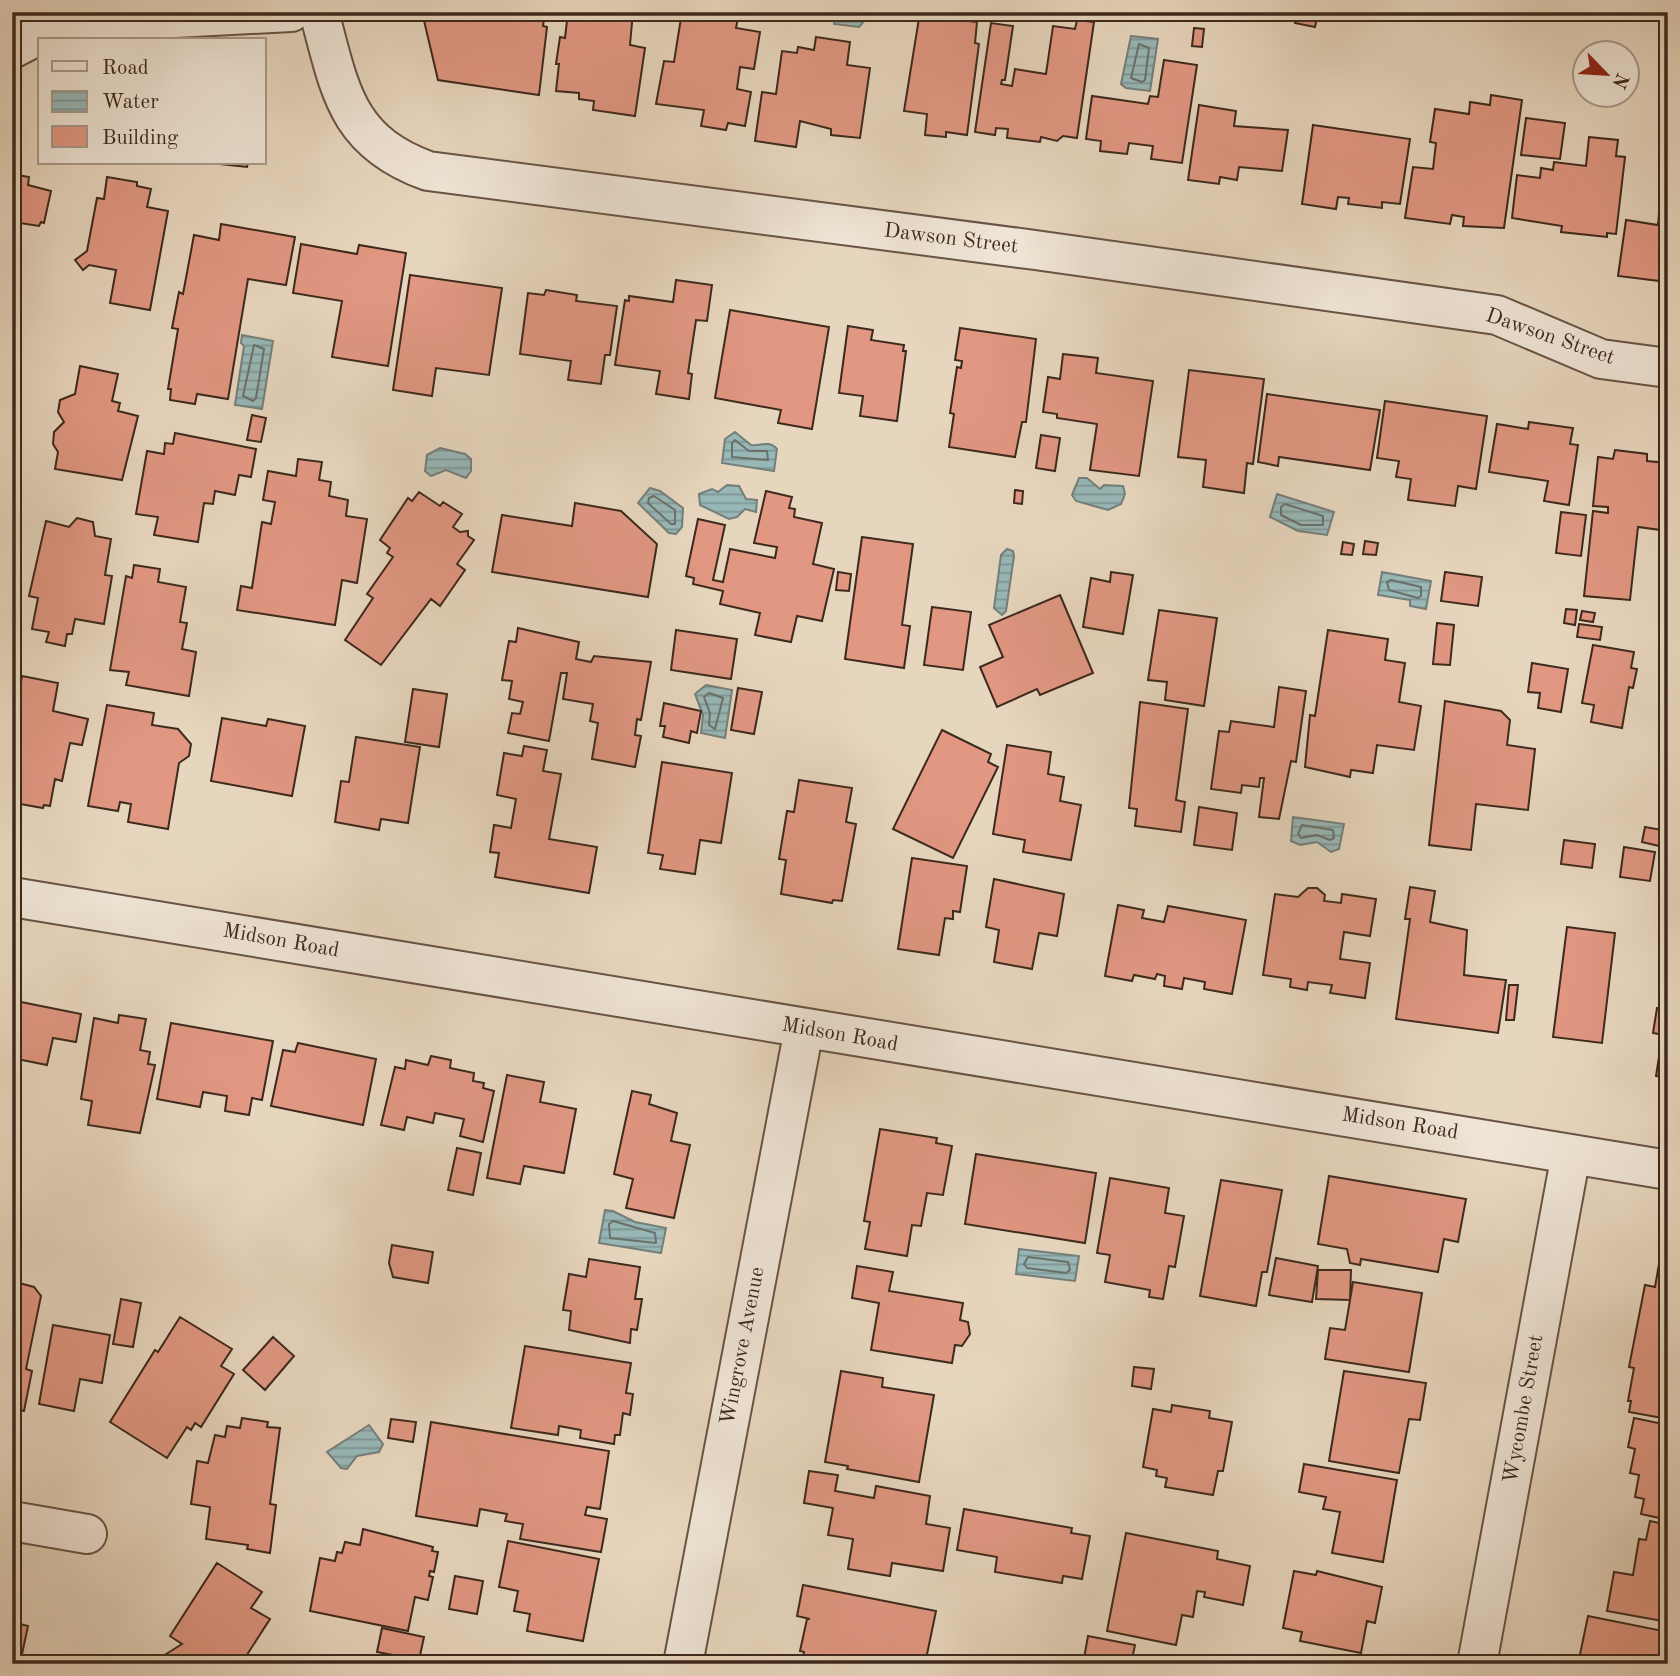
<svg xmlns="http://www.w3.org/2000/svg" width="1680" height="1676" font-family="'Old Standard TT',serif">
<style>
.water{fill:url(#water-rules);stroke:#747f7a;stroke-width:2}
.lines{fill:none;stroke-linecap:round;stroke-linejoin:round}
.shore{stroke:#6a706a;stroke-width:2}
.building{fill:#e19782;stroke:#3d291d;stroke-width:2}
.minor-casing{stroke:#685445;stroke-width:42}
.minor{stroke:#efe4d5;stroke-width:38}
.labels{text-anchor:middle;dominant-baseline:central;stroke-width:5;stroke-linejoin:round;paint-order:stroke}
.street-label{font-size:21px;fill:#3d291d;stroke:#efe4d5}
</style>
<defs>
<pattern id="water-rules" width="6" height="5" patternUnits="userSpaceOnUse" patternTransform="scale(1.75)"><rect width="6" height="5" fill="#98b8b8"/><path d="M0 2.5h6" fill="none" stroke="#7d9695"/></pattern>
</defs>
<rect width="100%" height="100%" fill="#e7d6be"/>
<filter id="stains"><feTurbulence type="fractalNoise" baseFrequency=".00286" numOctaves="4"/><feColorMatrix values="0 0 0 0 .2 0 0 0 0 .09 0 0 0 0 .02 0 0 0 .5 -.17"/></filter>
<radialGradient id="worn" r=".72"><stop offset=".6" stop-color="#630" stop-opacity="0"/><stop offset="1" stop-color="#630" stop-opacity=".3"/></radialGradient>
<path class="water" d="M836 12H862L866 19 859 27 834 24Z
M1131 36 1158 39 1150 91 1126 88 1121 84Z
M242 335 273 341 262 409 235 405 244 346 241 343Z
M735 432 751 445C761 447 768 439 777 449L774 471 722 463 725 439Z
M440 448 465 454 471 459V471L466 478 446 470 431 476 425 471 427 455Z
M1079 478H1087L1100 489 1104 485 1123 486 1125 494 1121 504 1108 510 1076 501 1072 495Z
M727 485 739 486 746 499 757 500 756 512 745 509 737 517 729 519 700 505 699 494 712 489 718 492Z
M650 488 660 491 683 508 682 527 676 534 669 533 638 503Z
M1277 494 1334 512 1327 535 1298 531 1270 517Z
M1007 549 1013 551 1014 556 1006 611 1002 615 994 608 1001 555Z
M1382 572 1431 581 1426 609 1410 606V600L1378 595Z
M706 685 732 690 725 738 701 733 703 715 695 694Z
M1293 817 1344 824 1339 849 1331 852 1317 842 1300 845 1291 841Z
M605 1210 613 1211 635 1222 666 1228 661 1253 599 1243Z
M1019 1249 1079 1256 1075 1281 1016 1274Z
M369 1425 383 1444 379 1452 357 1456 347 1469 341 1468 327 1452Z"/>
<g class="lines">
<path class="shore" d="M1139 44 1149 48 1145 80 1142 82 1131 78Z
M254 345 264 349 256 398 253 401 243 396Z
M735 440 749 451H767L768 460 732 457V443Z
M654 496 675 510V524H671L648 503 649 498Z
M1285 504 1323 516V525H1301L1281 515V507Z
M1391 580 1421 587V596L1418 598 1389 590 1387 582Z
M709 693 723 698 715 729 709 725 710 713 704 697Z
M1302 825 1333 830 1334 838 1330 840 1317 835 1301 838 1298 834Z
M613 1221 655 1233 656 1243 610 1238 609 1224Z
M1028 1257 1068 1262 1070 1270 1066 1273 1027 1268 1024 1264Z"/>
</g>
<path class="building" d="M422 12H493L544 19 543 26 547 27 539 95 438 80Z
M568 12H633L630 45 645 48 635 116 593 110 594 101 579 99V93L556 91 559 64H556L560 37 565 38Z
M701 12H739L736 28 760 32 754 69 740 67 737 89 751 92 745 126 728 123 726 130 701 126 704 110 656 104 664 61 674 62 681 18 699 21Z
M920 12H952L951 19 977 22 975 43 979 44 967 135 946 132V137L925 135 927 114 904 111Z
M1297 12 1318 14 1315 27 1295 23Z
M1077 20 1094 22 1077 138 1063 136 1057 141 1041 137 1040 142 1007 138 1008 129 996 128 995 135 975 132 991 23 1013 26 1005 80H1002L1001 84 1012 86 1015 69 1046 74 1053 26 1075 29Z
M1194 28 1204 29 1202 47 1192 46Z
M816 37 850 42 847 65 870 68 860 138 831 135V129L800 121 796 147 755 141 762 92 776 94 782 51 797 53 798 47 814 50Z
M1164 60 1197 65 1182 163 1151 159 1153 146 1129 143 1127 154 1100 151 1101 141 1086 139 1092 96 1148 104 1150 96 1158 97Z
M1491 95 1522 100 1504 228 1463 226 1464 217 1452 215 1450 224 1405 218 1413 167 1433 169 1436 143 1430 142 1435 109 1469 114 1470 102 1490 105Z
M1199 105 1236 111 1234 126 1288 130 1282 171 1239 167 1237 180 1220 177 1219 184 1188 180Z
M1526 118 1565 123 1560 159 1521 155Z
M1313 125 1410 139 1400 204 1382 202V208L1348 204 1349 198 1338 197 1336 209 1302 204Z
M1589 137 1618 140 1616 156 1625 157 1616 234 1607 233V237L1561 232 1562 226 1512 218 1517 175 1540 178 1541 168 1553 170 1554 162 1586 166Z
M210 163H248L247 167Z
M12 174 29 177 28 185 51 191 44 223 41 222 39 226 20 223 14 225 18 230 12 235Z
M107 177 137 182V186L151 189 147 207 168 211 150 310 110 303 116 270 89 265 83 270 75 260 87 251 97 198 104 199Z
M1659 213 1668 214V282L1618 276 1626 220 1658 225Z
M221 224 295 237 286 285 248 279 228 399 197 394 195 404 170 400 171 389H168L178 329 172 328 179 292 183 294 194 235 219 240Z
M301 244 357 254 359 245 406 253 388 366 332 357 342 301 293 293Z
M410 275 502 288 489 375 436 368 432 396 393 390Z
M676 280 712 285 707 321 696 320 688 373 692 374 689 399 656 394 660 371 615 365 625 300 629 301V296L673 302Z
M546 290 577 295 576 301 617 306 610 355H605L601 384 568 380 571 361 520 354 528 293 544 295Z
M730 310 829 327 812 429 778 423 781 410 715 398Z
M848 326 873 330 871 340 904 345 903 351H906L897 421 860 416 863 396 839 393Z
M960 328 1036 339 1026 422H1022L1015 457 949 447 954 414 950 413 957 367 961 368 962 361 955 360Z
M1063 354 1098 358 1096 373 1153 381 1139 476 1090 470 1097 424 1057 418V414L1043 412 1048 377 1060 379Z
M80 366 118 374 112 401 120 403 118 411 138 416 122 480 55 469 58 452 53 444 54 432 64 422 58 412 60 400 75 394Z
M1189 370 1264 379 1253 464 1247 463 1244 493 1203 487 1206 460 1178 457Z
M1267 394 1380 410 1370 470 1279 457 1278 466 1258 462Z
M1385 401 1487 416 1476 489 1458 486 1455 506 1408 500 1411 479 1396 477 1399 461 1377 458Z
M252 415 266 418 261 442 247 440Z
M1529 422 1573 428 1570 444 1578 445 1569 505 1544 501 1548 481 1489 472 1497 424 1528 429Z
M175 433 256 449 251 477 239 475 235 495 215 491 213 504 204 503 198 542 154 535 158 517 136 514 147 451 164 454 165 443 173 444Z
M1041 435 1060 438 1055 471 1036 468Z
M1615 450 1647 454V461L1668 463V531L1638 527 1630 600 1584 596 1593 511 1608 513V507L1593 506 1598 457 1613 459Z
M298 459 322 462 319 480 331 482 329 496 348 500 346 516 367 519 357 583 342 580 335 625 237 610 241 586 252 588 262 522 271 524 275 502 263 500 268 471 296 476Z
M1015 490 1023 491 1022 504 1014 503Z
M766 491 792 497 789 508 795 509 794 517 822 523 813 564 834 569 822 621 797 616 791 642 755 635 760 613 720 604 723 591 693 584 694 578 686 576 698 519 725 525 713 580 723 582 730 549 775 558 777 547 754 543Z
M419 492 440 506 443 502 462 514 453 527 460 532 468 531V536L474 540 457 564 465 570 440 606 431 599 381 665 345 640 373 598 367 594 393 557 387 553 390 548 380 540 408 498 412 501Z
M575 503 621 511 657 544 648 597 492 572 502 515 572 526Z
M1561 512 1586 515 1581 556 1556 553Z
M77 518 93 522 95 536 111 539 105 575 112 576 104 624 75 619 72 634H67L65 646 46 642 49 632 32 629 38 598 29 596 46 521 69 527Z
M862 537 913 544 902 625 910 626 904 668 845 659Z
M1365 541 1378 543 1376 555 1363 554Z
M1343 542 1354 544 1352 555 1341 554Z
M134 565 160 569 158 582 186 587 180 622 187 623 182 649 196 652 189 696 126 685 129 672 110 670 126 576 132 578Z
M838 572 851 574 849 591 836 590Z
M1111 572 1133 575 1123 634 1083 627 1091 578 1110 582Z
M1445 572 1482 577 1478 606 1441 601Z
M1060 595 1093 673 1040 695 1037 689 997 707 980 667 1003 657 989 625Z
M932 607 971 612 963 670 924 665Z
M1566 609 1577 610 1575 625 1564 623Z
M1159 610 1217 618 1204 706 1165 700 1167 682 1148 680Z
M1582 611 1595 613 1593 622 1580 620Z
M1437 623 1454 625 1450 665 1433 664Z
M1579 624 1602 627 1600 640 1577 637Z
M518 628 579 642 576 659 591 662 594 656 651 662 641 720 637 719 635 735 641 736 635 767 592 759 598 723 590 721 593 704 563 699 567 673H561L549 741 508 733 512 713 520 714 523 702 509 699 512 681 502 680 509 641 516 642Z
M676 630 737 639 731 679 671 670Z
M1328 630 1388 639 1385 660 1405 663 1399 702 1421 706 1414 750 1377 745 1373 773 1351 770 1350 777 1305 767 1310 715 1315 716Z
M1593 645 1634 652 1631 668 1637 669 1633 688 1629 687 1622 728 1591 722 1594 705 1582 703Z
M1532 663 1568 669 1561 712 1538 708 1540 693 1528 692Z
M22 676 58 683 53 711 88 719 82 745 70 743 62 781 55 779 50 806 44 805 43 808 20 804 21 799 16 798 20 773 12 771V704L17 705Z
M1279 687 1306 691 1296 762 1291 761 1279 819 1259 817 1264 778H1260L1259 787 1242 785 1241 793 1211 789 1219 731 1229 732 1231 721 1274 727Z
M738 688 762 692 754 734 731 730Z
M413 689 447 694 439 747 405 742Z
M1445 701 1501 711 1510 720 1507 745 1535 749 1528 810 1476 804 1471 850 1429 845Z
M1140 702 1188 709 1176 800 1185 802 1181 832 1135 826 1137 809 1129 808Z
M664 703 701 711 697 733 691 731 689 743 663 737 665 726H660Z
M107 705 154 713 152 725 178 729 191 744 189 756 179 763 168 829 128 822 131 804 120 802 118 811 88 806Z
M222 718 266 726 268 719 305 726 292 796 211 781Z
M942 730 991 754 988 762 998 767 953 858 893 829Z
M356 737 420 747 408 823 381 819 379 830 335 822 341 781 349 782Z
M1007 745 1051 752 1048 774 1064 777 1060 801 1081 805 1071 860 1023 852 1025 840 993 834Z
M524 746 547 750 543 771 561 774 549 839 597 847 589 893 495 877 499 853 490 852 494 825 511 828 516 799 497 795 504 753 522 756Z
M662 762 732 773 721 843 700 840 695 874 660 869 663 855 648 853Z
M799 780 852 788 846 822 856 824 842 901 833 900 832 903 781 894 786 860 779 859 787 811 794 812Z
M1199 807 1237 813 1232 850 1194 845Z
M1667 810H1668V851L1660 849Z
M1645 827 1662 830 1659 846 1642 842Z
M1564 840 1595 844 1592 868 1561 864Z
M1624 847 1655 852 1650 881 1620 877Z
M912 858 967 866 960 912 953 911V919L945 918 939 955 898 949Z
M994 879 1064 894 1057 936 1039 933 1032 969 994 962 999 930 986 927Z
M1410 887 1435 891 1430 922 1467 930 1464 975 1506 980 1498 1033 1396 1019 1410 919H1405Z
M1308 888H1317L1325 895 1324 901 1341 903 1342 894 1376 899 1370 936 1344 932 1340 959 1370 963 1365 998 1330 993 1332 985 1308 982 1307 990 1290 987 1291 979 1263 975 1275 894 1298 897Z
M1118 905 1144 910 1142 918 1164 922 1168 906 1246 920 1232 994 1204 989 1205 982 1184 978 1182 989 1164 986 1165 976 1157 974 1155 979 1134 975 1132 981 1105 976Z
M1567 927 1615 933 1602 1043 1553 1037Z
M1509 985H1518L1514 1020H1506Z
M21 1002 81 1014 76 1042 53 1038 47 1065 12 1058Z
M1664 1006 1668 1007V1036L1653 1033 1657 1008 1664 1010Z
M119 1015 146 1019 140 1050 150 1052 148 1064 155 1065 140 1133 88 1125 92 1101 81 1099 94 1018 118 1023Z
M171 1023 273 1041 262 1100 252 1098 249 1115 225 1111 227 1096 203 1092 200 1107 157 1099Z
M298 1043 376 1059 363 1125 271 1106 283 1050 295 1052Z
M1661 1044 1668 1045V1078L1656 1076Z
M431 1056 451 1060 450 1068 474 1073 473 1081 484 1083 483 1088 494 1091 483 1142 460 1136 464 1119 435 1113 433 1123 407 1117 404 1130 381 1125 395 1067 405 1069 406 1060 428 1065Z
M507 1075 544 1082 540 1102 576 1109 564 1173 524 1166 520 1184 487 1178Z
M632 1091 651 1095 649 1104 677 1113 671 1141 690 1145 674 1218 626 1208 633 1179 614 1174Z
M880 1129 937 1138 936 1143 952 1146 943 1195 927 1193 921 1226 912 1225 907 1256 865 1249 870 1222 864 1221Z
M457 1148 481 1153 473 1195 448 1190Z
M976 1154 1096 1173 1085 1243 965 1224Z
M1329 1176 1466 1199 1458 1242 1444 1239 1438 1272 1361 1259 1360 1265 1350 1263 1347 1249 1318 1244Z
M1110 1178 1169 1188 1165 1213 1184 1216 1175 1267 1169 1266 1163 1299 1149 1297 1150 1290 1105 1282 1110 1255 1097 1253Z
M1221 1180 1282 1190 1267 1272H1262L1256 1306 1200 1296Z
M392 1245 433 1252 428 1283 393 1277 389 1263Z
M1276 1258 1318 1266 1312 1302 1269 1295Z
M589 1259 640 1267 635 1299H642L637 1330 631 1329 630 1343 569 1330 571 1311 563 1310 569 1274 586 1277Z
M1659 1264 1668 1266V1419L1629 1412 1631 1401H1628L1634 1368 1629 1367 1645 1285 1655 1287Z
M857 1266 893 1272 889 1291 963 1303 960 1320 968 1322 970 1334 962 1346 955 1345 952 1363 871 1350 879 1303 852 1298Z
M1318 1270H1351L1350 1300 1316 1299Z
M1353 1282 1422 1293 1409 1372 1325 1359 1330 1328 1345 1330Z
M19 1283 34 1287 41 1296 26 1369 32 1371 24 1411 12 1408V1288Z
M121 1299 141 1303 133 1347 113 1344Z
M180 1317 232 1349 221 1366 234 1374 201 1427 195 1423 191 1430 187 1427 167 1458 110 1422 155 1350 158 1352Z
M53 1325 110 1335 102 1383 80 1379 74 1411 39 1404Z
M273 1337 294 1356 265 1390 243 1370Z
M525 1346 631 1363 626 1393 633 1394 630 1415 623 1413 620 1435H615L614 1444 580 1438 581 1430 559 1426 558 1435 511 1428Z
M1134 1367 1154 1369 1151 1389 1132 1386Z
M841 1371 883 1378 882 1387 934 1395 919 1482 847 1469 848 1466 825 1462Z
M1344 1371 1426 1383 1420 1420 1409 1419 1399 1473 1329 1461Z
M1172 1405 1210 1411 1209 1418 1232 1422 1223 1471H1218L1213 1495 1165 1487 1167 1478 1156 1476 1157 1470 1143 1467 1153 1409 1171 1412Z
M242 1418 268 1422 267 1427 280 1428 270 1504 276 1505 270 1553 247 1549 248 1545 206 1539 210 1507 191 1504 197 1461 208 1463 215 1435 225 1437 227 1426 240 1428Z
M1634 1418 1668 1425V1520L1641 1514 1644 1499 1635 1497 1639 1475 1630 1473 1635 1449 1628 1447Z
M391 1419 416 1422 413 1442 388 1438Z
M431 1422 609 1451 600 1509 587 1507 585 1515 607 1519 601 1552 520 1539 523 1524 505 1521 507 1514 480 1509 477 1526 416 1516Z
M1304 1464 1397 1480 1383 1562 1332 1553 1340 1512 1323 1509 1326 1497 1299 1492Z
M809 1471 838 1475 835 1491 874 1498 876 1486 930 1496 926 1524 950 1528 943 1571 892 1563 890 1576 848 1569 853 1539 828 1535 833 1508 804 1503Z
M964 1509 1072 1528 1071 1533 1090 1536 1082 1579 1063 1576 1062 1583 995 1572 997 1557 957 1550Z
M1650 1521 1668 1525V1622L1607 1611 1614 1572 1633 1575 1639 1539 1646 1540Z
M363 1529 433 1547 432 1551 438 1552 434 1572 430 1571 429 1576 433 1577 428 1600 415 1597 408 1631 310 1611 320 1558 335 1561 337 1552 342 1553 345 1542 360 1545Z
M1126 1533 1218 1551 1217 1559 1250 1566 1243 1605 1204 1597 1205 1592 1197 1591 1193 1617 1182 1615 1176 1645 1107 1631Z
M508 1541 599 1559 583 1641 527 1631 530 1614 514 1611 518 1591 499 1587Z
M217 1563 262 1592 251 1608 270 1619 241 1664H168L163 1656 182 1644 170 1636Z
M1294 1571 1316 1575 1317 1571 1382 1587 1375 1623 1367 1621 1361 1653 1300 1641 1302 1632 1283 1628Z
M455 1576 483 1581 477 1614 449 1609Z
M803 1585 936 1611 925 1664H802L804 1652 800 1651 807 1619H810L797 1616Z
M1588 1616 1668 1632V1664H1578Z
M12 1622 28 1626 21 1659 26 1660V1664H12Z
M382 1628 424 1637 419 1660 377 1652Z
M1088 1636 1135 1645 1131 1664H1083Z
M420 1656 443 1660 444 1656 481 1664H418Z"/>
<g class="lines">
<defs>
<path id="minor" d="M319 12C340 89 345 141 428 171L1035 250 1497 315 1601 359 1668 368
M12 49 60 24 291 12
M12 897 1668 1170
M12 1521 87 1534
M683 1664 804 1029
M1477 1664 1571 1154"/>
</defs>
<use href="#minor" class="minor-casing"/>
<use href="#minor" class="minor"/>
</g>
<g class="labels">
<g class="street-label">
<text transform="translate(951 239) rotate(7)">Dawson Street</text>
<text transform="translate(1550 337) rotate(19)">Dawson Street</text>
<text transform="translate(281 941) rotate(10)">Midson Road</text>
<text transform="translate(840 1035) rotate(10)">Midson Road</text>
<text transform="translate(1400 1124) rotate(9)">Midson Road</text>
<text transform="translate(743 1346) rotate(-79)">Wingrove Avenue</text>
<text transform="translate(1524 1409) rotate(-80)">Wycombe Street</text>
</g>
</g>
<rect width="1680" height="1676" fill="none" stroke="#e7d6be" stroke-width="42"/>
<rect x="14" y="14" width="1652" height="1648" fill="none" stroke="#3d291d" stroke-width="3.5"/>
<rect x="21" y="21" width="1638" height="1634" fill="none" stroke="#3d291d" stroke-width="2"/>
<rect x="38" y="38" width="228" height="126" fill="#efe4d5" stroke="#a8998b" stroke-width="2"/>
<rect x="52" y="61" width="35" height="10" fill="#efe4d5" stroke="#a8998b" stroke-width="2"/>
<text x="102" y="74" font-size="21" fill="#3d291d">Road</text>
<rect x="52" y="91" width="35" height="21" fill="url(#water-rules)" stroke="#a8998b" stroke-width="2"/>
<text x="102" y="108" font-size="21" fill="#3d291d">Water</text>
<rect x="52" y="126" width="35" height="21" fill="#e19782" stroke="#a8998b" stroke-width="2"/>
<text x="102" y="144" font-size="21" fill="#3d291d">Building</text>
<g transform="translate(1606 74) rotate(115)"><circle r="33" fill="#efe4d5" stroke="#a8998b" stroke-width="2"/>
<path d="M0-5L12 26L0 18L-12 26Z" fill="#8f2418"/>
<text y="-10" font-size="19" font-weight="bold" text-anchor="middle" fill="#3d291d">N</text>
</g>
<rect width="100%" height="100%" filter="url(#stains)"/>
<rect width="100%" height="100%" fill="url(#worn)"/>
</svg>
